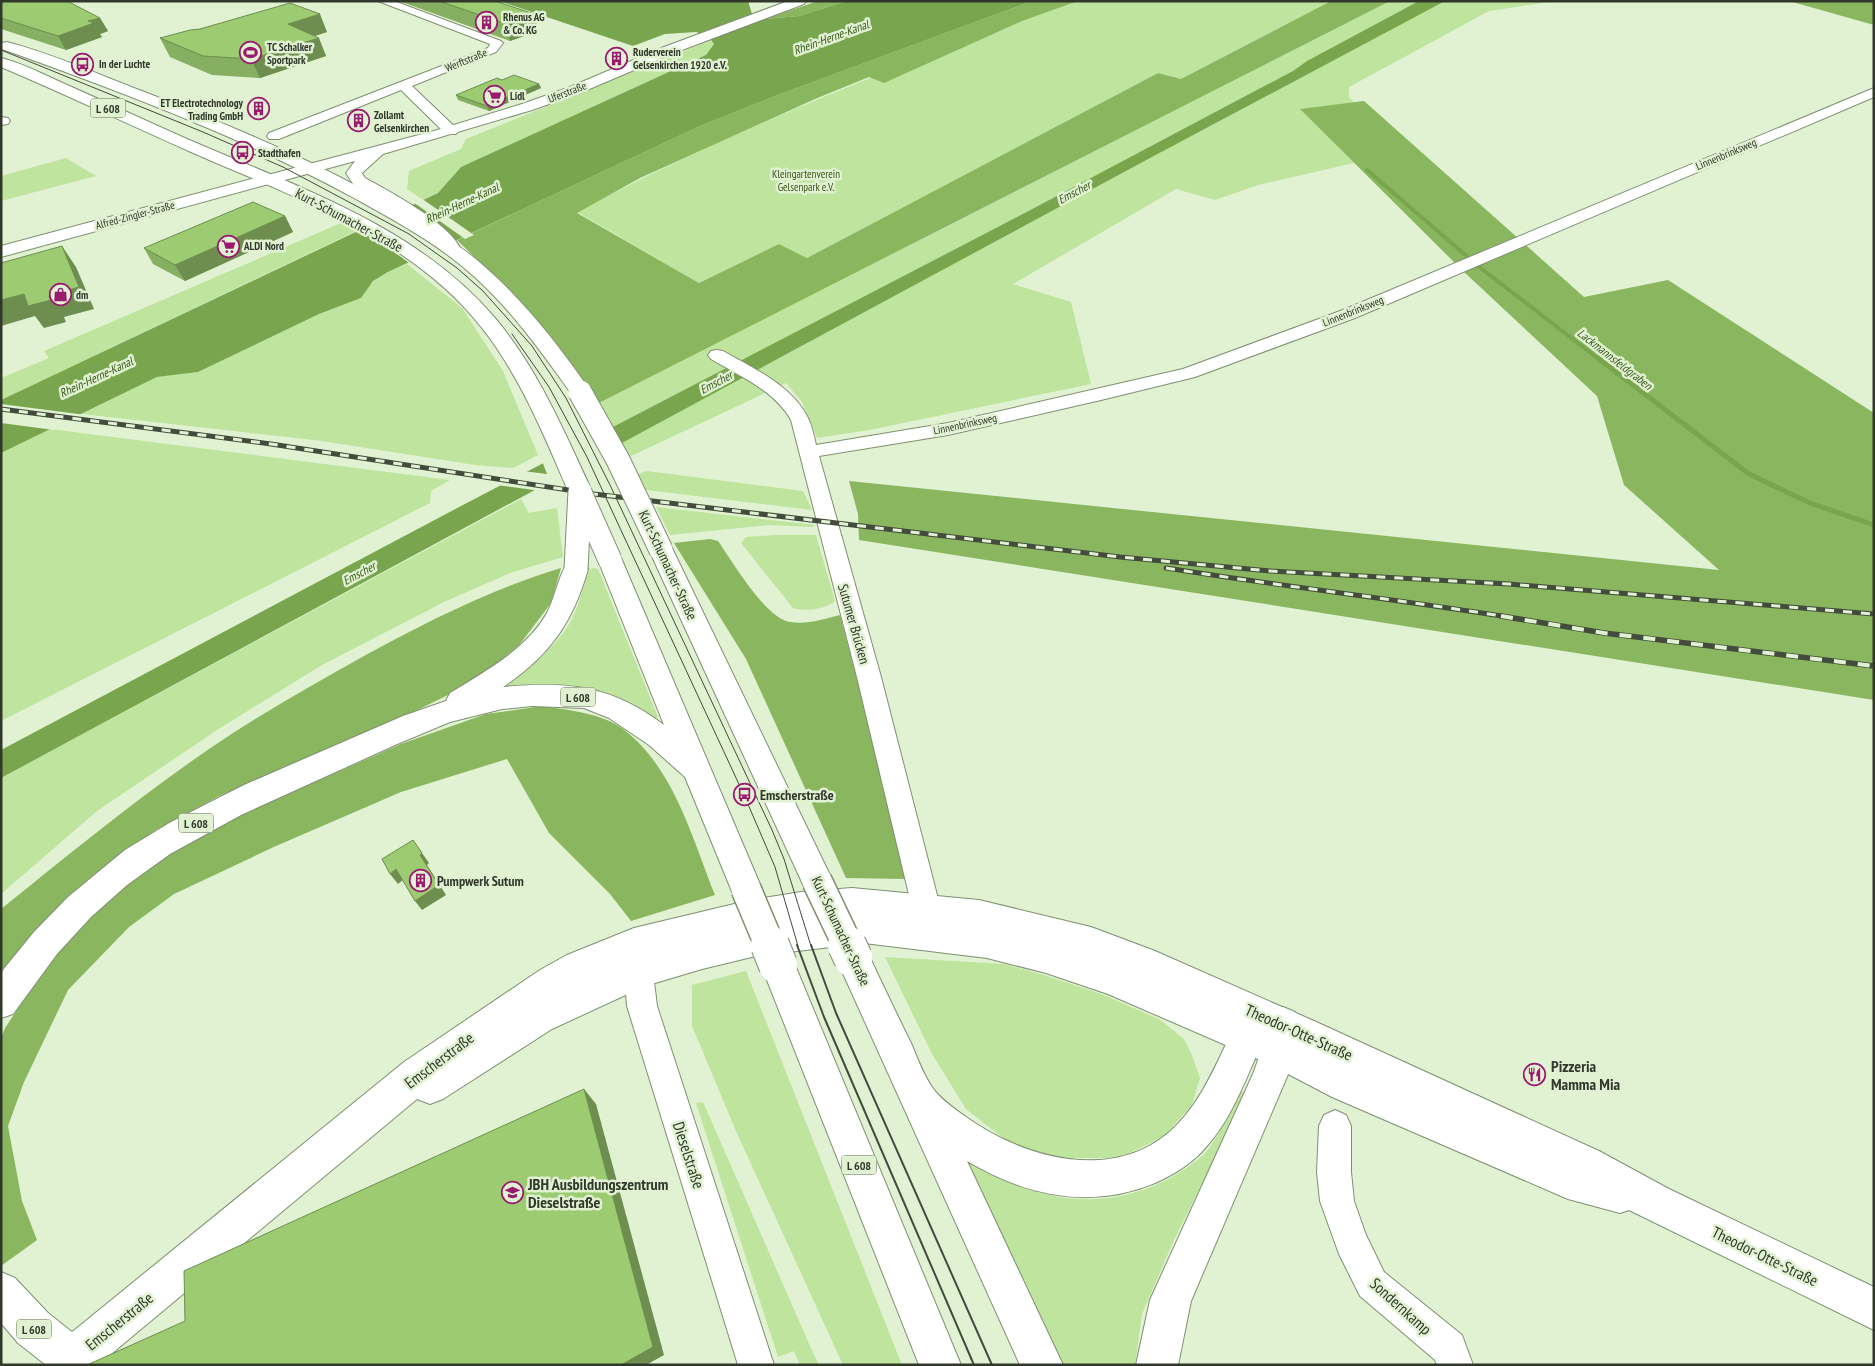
<svg xmlns="http://www.w3.org/2000/svg" width="1875" height="1366" font-family="'PT Sans Narrow',sans-serif">
<style>
.green{fill:#bee49e}
.forest{fill:#89b65e}
.water{fill:#78a54d}
.pier{fill:#e0f2d1}
.lines{fill:none;stroke-linecap:round;stroke-linejoin:round}
.stream-far1{stroke:#78a54d;stroke-width:4}
.stream{stroke:#78a54d;stroke-width:5}
.minor-casing{stroke:#7f9071;stroke-width:2}
.tertiary-casing{stroke:#7f9071;stroke-width:2}
.secondary-casing{stroke:#7f9071;stroke-width:2}
.primary-casing{stroke:#7f9071;stroke-width:2}
.minor{fill:#fff;fill-rule:evenodd}
.tertiary{fill:#fff;fill-rule:evenodd}
.secondary{fill:#fff;fill-rule:evenodd}
.primary{fill:#fff;fill-rule:evenodd}
.tram-far1{stroke:#434b3c;stroke-width:1}
.tram{stroke:#434b3c;stroke-width:2}
.rail-far1-casing{stroke:#434b3c;stroke-width:5}
.rail-casing{stroke:#434b3c;stroke-width:5.5}
.rail-far1{stroke:#e0f2d1;stroke-width:3;stroke-dasharray:9;stroke-linecap:butt}
.rail{stroke:#e0f2d1;stroke-width:4;stroke-dasharray:12;stroke-linecap:butt}
.primary-bridge-far2-casing{stroke:#7f9071;stroke-width:25;stroke-linecap:butt}
.primary-bridge-far1-casing{stroke:#7f9071;stroke-width:32;stroke-linecap:butt}
.primary-bridge-casing{stroke:#7f9071;stroke-width:40;stroke-linecap:butt}
.primary-bridge-far2{stroke:#fff;stroke-width:23}
.primary-bridge-far1{stroke:#fff;stroke-width:29}
.primary-bridge{stroke:#fff;stroke-width:38}
.wall{fill:#86af61}
.shaded-wall{fill:#6d8e4f}
.building{fill:#9ccb71;stroke:#6d8e4f}
.labels{text-anchor:middle;dominant-baseline:central;stroke-width:5;stroke-linejoin:round;paint-order:stroke}
.far-poi-label{font-size:11px;font-weight:bold;fill:#31382b;stroke:#e0f2d1;text-anchor:start}
.far-street-label{font-size:11px;fill:#31382b;stroke:#e0f2d1}
.far-park-label{font-size:11px;fill:#355214;stroke:#e0f2d1}
.far-water-label{font-size:12px;font-style:italic;fill:#3a581b;stroke:#e0f2d1}
.shield{fill:#e0f2d1;stroke:#66705d;stroke-width:1}
.shield-label{font-size:12px;font-weight:bold;fill:#31382b}
.street-label{font-size:14px;fill:#31382b;stroke:#e0f2d1}
.poi-label{font-size:14px;font-weight:bold;fill:#31382b;stroke:#e0f2d1;text-anchor:start}
.near-street-label{font-size:16px;fill:#31382b;stroke:#e0f2d1}
.near-poi-label{font-size:16px;font-weight:bold;fill:#31382b;stroke:#e0f2d1;text-anchor:start}
</style>
<rect width="100%" height="100%" fill="#e0f2d1"/>
<path class="green" d="M1078 1H1331L1181 79 1158 73 807 258 779 244 699 283 577 212C737 127 907 61 1078 1Z
M1390 1H1555L1489 11 1349 87V97L1355 103 1301 109 1354 163 1258 185 1215 200 1176 189 1013 284 1071 302 1091 384 869 430 817 438 802 402 786 383 627 458 597 404Z
M711 40 714 44 706 55 461 167 438 193 423 200 407 189 409 171 461 149 466 139Z
M66 158 96 176 1 201V176Z
M341 223 356 231 1 400V378L49 358 44 351Z
M407 264 462 308 503 371 538 455 513 468 475 465 322 441 82 414 157 377 198 372 319 314 361 298 369 286 378 277Z
M50 429 450 480 431 491 430 503 1 721V453Z
M647 471 803 491 812 510 646 490 638 474Z
M521 499 529 513 557 508 563 557 510 573 444 602 322 665 217 730 97 811 1 894V778Z
M656 507 816 525 812 527 769 525 670 535Z
M775 535H816L835 601C826 609 804 612 793 608L741 543 746 537Z
M593 568 598 569 658 717 656 719C604 685 560 681 500 689 524 671 552 651 568 626 578 609 583 590 588 571Z
M885 957 1004 964 1047 976 1101 994 1159 1019 1184 1039 1191 1053 1200 1078 1192 1105 1164 1136 1120 1158H1058L1008 1142 966 1109 932 1054Z
M746 971 902 1365H843L736 1131 692 1026V985Z
M1239 1090 1247 1093 1174 1240 1142 1314 1135 1365H1062L965 1161 974 1156C986 1165 1000 1178 1014 1184 1078 1212 1150 1201 1202 1156 1216 1144 1232 1107 1239 1090Z
M703 1102 810 1346 819 1365H800L794 1351 778 1357 696 1103Z"/>
<path class="forest" d="M818 1H846L799 16 765 19Z
M1032 1H1078L1022 21 884 83 869 77 815 99 640 178 577 213 699 283 779 244 807 258 1158 73 1181 79 1331 1H1390L597 404 564 354 528 309 457 240 700 126 775 96Z
M1789 1H1874V25Z
M1364 101 1584 297 1668 280 1874 413V700L859 540 858 514 849 481 1719 570 1624 485 1597 396 1464 272 1300 109Z
M710 539 718 541C733 562 765 618 790 622 807 625 824 619 840 615L906 865 905 879 846 878 746 659 674 543Z
M561 568 551 603 520 644 485 673 448 695 389 724 219 796 156 830 93 877 33 932 1 976V909C77 848 152 786 233 733 276 705 320 681 364 656 428 621 492 589 561 568Z
M543 706C567 710 600 713 620 727 673 764 692 838 715 895L631 921 610 894 549 833 507 759 401 792 276 846 174 894 129 927 68 990 24 1082 8 1126 22 1201 37 1240 1 1266V1038L5 1028 52 958 98 910 144 870 195 835 401 744 486 714Z"/>
<path class="water" d="M499 1H748L752 14 765 19 799 16 846 1H1032L775 96 700 126 386 273 373 281 361 298 319 314 198 372 157 377 1 453V400L438 193 461 167 706 55 714 44 709 37 696 32 665 34 633 46Z
M1419 1H1445L1150 158 1 778V750L461 506 1021 215 1293 71 1307 61Z"/>
<path class="pier" d="M421 198 474 235 465 239 413 202Z
M409 204 457 243 412 265 383 244 355 229Z
M1 404 86 415 54 430 1 423Z
M611 425 623 447 541 491 496 485 523 471 547 474 542 461Z"/>
<g class="lines">
<path class="stream-far1" d="M1367 170 1478 266 1600 360"/>
<path class="stream" d="M1599 359 1749 474 1810 503 1874 525"/>
<defs>
<path id="minor" d="M378 1H394L501 41 503 43 496 52 412 86 456 128 458 131 456 134H446L401 90 279 139H269L267 136 269 133 488 48 490 44Z
M1874 88V97L1355 318 1195 377 1101 400 948 435 819 456 881 677 938 899 937 927 933 936 923 940 913 936 909 927 910 899 857 677 791 420C774 390 739 376 711 359L708 355 711 351 717 350 723 351C754 369 792 385 808 418 812 426 814 436 816 445L948 423 1183 369 1343 310Z
M1 117 8 118 10 121 8 124 1 125Z
M637 943 647 947 651 957 657 1006 774 1365H738L627 1006 623 957 627 947Z
M1335 1110 1346 1115 1351 1126V1172L1354 1201 1366 1235 1384 1272 1462 1335 1473 1365H1437L1435 1360 1360 1296 1339 1254 1320 1201 1317 1172 1319 1126 1324 1115Z"/>
<path id="tertiary" d="M270 174 276 176 278 179 276 182 1 257V246Z
M852 888 979 900 1091 927 1155 951 1314 1021 1599 1151 1669 1189 1874 1287V1330L1629 1210 1620 1213 1568 1199 1332 1097 1267 1063 1108 994 1046 973 987 958 864 943 756 956 702 969 645 986 552 1029 443 1099 430 1104 417 1099 98 1365H44L50 1350 404 1062 540 970 567 955 634 928 751 900 801 892Z"/>
<path id="secondary" d="M788 1H806L804 4 674 53 580 93 532 110 383 154 362 173 365 178C389 191 450 224 460 248L457 252 451 253 445 252 441 245 406 216 353 184 346 173 355 161 270 184 264 182 262 179 264 176 434 131 522 104 570 87 664 47Z"/>
<path id="primary" d="M7 42C50 53 100 75 142 91 239 129 336 169 424 225 443 237 461 246 478 261 522 298 558 344 591 392L587 396 580 398 573 396C540 350 507 303 463 267 431 240 390 218 354 198 242 137 122 92 2 49V43Z
M1 58C23 63 44 75 65 84 106 102 146 121 187 139 295 186 416 225 495 318 538 369 564 431 592 491L588 496 580 499 572 496 568 491C544 435 520 376 482 328 411 237 293 197 191 152 128 124 65 94 1 67Z
M661 542 670 544 673 550 828 871 833 881 828 891 817 895 806 891 649 550 652 544Z
M610 551 619 554 622 560 762 889 757 899 746 903 735 899 685 777 649 745 609 718 584 708 532 706 502 709 450 722 395 745 241 815 170 854 127 885 91 917 57 954 13 1014 1 1018V973L3 970 34 932 68 897 125 850 171 822 244 785 403 716 446 701 450 693C484 672 527 649 547 613 555 597 558 578 567 563L576 560 585 563 588 569C573 623 549 656 503 687 567 681 611 685 664 725L598 560 601 554Z
M853 942 865 947C880 979 895 1011 911 1043 917 1057 923 1074 932 1087 940 1099 955 1109 966 1117 1022 1157 1108 1182 1167 1134 1200 1107 1217 1062 1235 1025L1283 1007 1295 1012 1300 1024 1298 1051 1191 1301 1178 1365H1136L1150 1300 1253 1074 1262 1049 1259 1050C1244 1083 1231 1119 1207 1146 1193 1163 1175 1174 1155 1183 1090 1210 1026 1196 967 1161L1063 1365H1020L836 958 841 947Z
M778 949 790 954 795 965 961 1365H919L761 965 766 954Z
M1 1272 15 1278 48 1313 87 1344 93 1359 91 1365H46L18 1343 1 1323Z"/>
</defs>
<use href="#minor" class="minor-casing"/>
<use href="#tertiary" class="tertiary-casing"/>
<use href="#secondary" class="secondary-casing"/>
<use href="#primary" class="primary-casing"/>
<use href="#minor" class="minor"/>
<use href="#tertiary" class="tertiary"/>
<use href="#secondary" class="secondary"/>
<use href="#primary" class="primary"/>
<path class="tram-far1" d="M1 50 203 132 283 167 409 234 457 268 483 291 532 346 566 398 610 485 772 830 784 859 811 946
M512 334 549 387 587 457 744 795 775 867 798 946"/>
<path class="tram" d="M797 945 824 1017 974 1365
M811 945 836 1013 992 1365"/>
<defs>
<path id="rail-far1" d="M1 409 271 444 594 494 1120 557 1270 571 1509 584 1874 614
M1166 568C1280 586 1395 599 1508 617"/>
<path id="rail" d="M1501 616 1604 633 1874 666"/>
</defs>
<use href="#rail-far1" class="rail-far1-casing"/>
<use href="#rail" class="rail-casing"/>
<use href="#rail-far1" class="rail-far1"/>
<use href="#rail" class="rail"/>
<defs>
<path id="primary-bridge-far2" d="M580 392 618 460 661 550
M581 495 610 560
M576 569 580 491"/>
<path id="primary-bridge-far1" d="M817 881 848 946
M746 889 770 946"/>
<path id="primary-bridge" d="M770 945 778 965
M847 945 853 958"/>
</defs>
<use href="#primary-bridge-far2" class="primary-bridge-far2-casing"/>
<use href="#primary-bridge-far1" class="primary-bridge-far1-casing"/>
<use href="#primary-bridge" class="primary-bridge-casing"/>
<use href="#primary-bridge-far2" class="primary-bridge-far2"/>
<use href="#primary-bridge-far1" class="primary-bridge-far1"/>
<use href="#primary-bridge" class="primary-bridge"/>
</g>
<path class="wall" d="M1 1 100 18 108 31 100 34 102 37 66 50 1 29Z
M399 1H495L534 14 538 31 510 41Z
M200 29 327 32 315 36 326 56 260 78 212 75 170 57 160 38Z
M502 80 539 84 541 88 489 111 458 100 456 95Z
M285 216 293 232 185 281 153 264 144 248Z"/>
<path class="shaded-wall" d="M320 14 327 32 295 42 288 24Z
M534 14 538 31 510 41 506 24Z
M100 18 108 31 100 34 102 37 66 50 58 36 88 21Z
M319 38 326 56 260 78 251 59Z
M539 84 541 88 489 111 487 106Z
M285 216 293 232 185 281 175 265Z
M62 246 76 267 94 309 64 317 66 322 44 328 35 316 1 326V300L24 294Z
M413 840 429 863 427 865 446 895 422 910 415 901 420 855Z
M396 869 404 879 398 884 390 874Z
M584 1089 596 1104 664 1355 646 1365H621Z"/>
<path class="building" d="M1 1H67L100 18 88 21 94 23 58 36 1 18Z
M439 1H495L534 14 506 24Z
M290 3 320 14 288 24 319 38 251 59 203 56 160 38 190 30 200 29Z
M514 75 539 84 487 106 456 95 497 78 502 80Z
M253 202 285 216 175 265 144 248Z
M62 246 79 287 49 296 51 300 28 306 24 294 1 300V263Z
M413 840 422 853 420 855 439 885 415 901 396 869 390 874 382 859Z
M584 1089 653 1347 621 1365H87L185 1321 184 1271Z"/>
<defs>
<symbol id="building-ring" viewBox="-11 -11 22 22"><circle r="9.5" fill="#e0f2d1" stroke="#9a1a70" stroke-width="1.5"/><path d="M-4-6H4V6H1V3H-1V6H-4ZM-2.5-4.3h1.7v1.8h-1.7ZM.8-4.3h1.7v1.8H.8ZM-2.5-1h1.7V.8h-1.7ZM.8-1h1.7V.8H.8Z" fill="#9a1a70"/></symbol>
<symbol id="stadium-ring" viewBox="-11 -11 22 22"><circle r="9.5" fill="#e0f2d1" stroke="#9a1a70" stroke-width="1.5"/><path d="M0-5a6.5 5 0 1 0 0 10a6.5 5 0 1 0 0-10ZM-3.5-1.8h7v3.6h-7Z" fill="#9a1a70"/></symbol>
<symbol id="bus-ring" viewBox="-11 -11 22 22"><circle r="9.5" fill="#e0f2d1" stroke="#9a1a70" stroke-width="1.5"/><path d="M-5-6H5V4H4V6H2V4H-2V6H-4V4H-5ZM-3.5-4V0h7V-4ZM-3.5 1.2v1.5H-2V1.2ZM2 1.2v1.5H3.5V1.2Z" fill="#9a1a70"/></symbol>
<symbol id="supermarket-ring" viewBox="-11 -11 22 22"><circle r="9.5" fill="#e0f2d1" stroke="#9a1a70" stroke-width="1.5"/><path d="M-6-5.5h2.5l.6 2H6L4.5 2H-2.5L-4.4-4H-6ZM-1.5 3.2a1.3 1.3 0 1 0 .1 0ZM3 3.2a1.3 1.3 0 1 0 .1 0Z" fill="#9a1a70"/></symbol>
<symbol id="shop-ring" viewBox="-11 -11 22 22"><circle r="9.5" fill="#e0f2d1" stroke="#9a1a70" stroke-width="1.5"/><path d="M-5-2.5h2.3a2.7 3.5 0 0 1 5.4 0H5L5.5 6h-11ZM-1.5-2.5h3a1.5 2.3 0 0 0-3 0Z" fill="#9a1a70"/></symbol>
<symbol id="restaurant-ring" viewBox="-11 -11 22 22"><circle r="9.5" fill="#e0f2d1" stroke="#9a1a70" stroke-width="1.5"/><path d="M-5-6h1v4h1v-4h1v4h1v-4h1v5L-1.5 .5V6h-2V.5L-5-1ZM5-6V6H3V1.5H1.5Q1.5-4 5-6Z" fill="#9a1a70"/></symbol>
<symbol id="university-ring" viewBox="-11 -11 22 22"><circle r="9.5" fill="#e0f2d1" stroke="#9a1a70" stroke-width="1.5"/><path d="M0-5L7-2L0 1L-7-2ZM-4 1L0 2.5L4 1V4Q0 6-4 4Z" fill="#9a1a70"/></symbol>
</defs>
<g fill-rule="evenodd">
<use href="#building-ring" x="474" y="10" width="25" height="25"/>
<use href="#stadium-ring" x="238" y="40" width="25" height="25"/>
<use href="#building-ring" x="604" y="46" width="25" height="25"/>
<use href="#bus-ring" x="70" y="52" width="25" height="25"/>
<use href="#supermarket-ring" x="482" y="84" width="25" height="25"/>
<use href="#building-ring" x="246" y="96" width="25" height="25"/>
<use href="#building-ring" x="346" y="108" width="25" height="25"/>
<use href="#bus-ring" x="230" y="140" width="25" height="25"/>
<use href="#supermarket-ring" x="216" y="234" width="25" height="25"/>
<use href="#shop-ring" x="48" y="282" width="25" height="25"/>
<use href="#bus-ring" x="732" y="782" width="25" height="25"/>
<use href="#building-ring" x="408" y="868" width="25" height="25"/>
<use href="#restaurant-ring" x="1522" y="1062" width="25" height="25"/>
<use href="#university-ring" x="500" y="1180" width="25" height="25"/>
</g>
<g class="labels">
<g class="far-poi-label">
<text x="503" y="17">Rhenus AG<tspan x="503" dy="13">&amp; Co. KG</tspan></text>
<text x="267" y="47">TC Schalker<tspan x="267" dy="13">Sportpark</tspan></text>
<text x="633" y="52">Ruderverein<tspan x="633" dy="13">Gelsenkirchen 1920 e.V.</tspan></text>
<text x="99" y="64">In der Luchte</text>
<text x="510" y="96">Lidl</text>
<text x="243" y="103" text-anchor="end">ET Electrotechnology<tspan x="243" dy="13">Trading GmbH</tspan></text>
<text x="374" y="115">Zollamt<tspan x="374" dy="13">Gelsenkirchen</tspan></text>
<text x="258" y="153">Stadthafen</text>
<text x="244" y="246">ALDI Nord</text>
<text x="76" y="295">dm</text>
</g>
<g class="far-street-label">
<text transform="translate(466 60) rotate(-22)">Werftstraße</text>
<text transform="translate(567 92) rotate(-21)">Uferstraße</text>
<text transform="translate(1726 154) rotate(-23)">Linnenbrinksweg</text>
<text transform="translate(135 215) rotate(-15)">Alfred-Zingler-Straße</text>
<text transform="translate(1353 311) rotate(-22)">Linnenbrinksweg</text>
<text transform="translate(965 424) rotate(-12)">Linnenbrinksweg</text>
</g>
<g class="far-park-label">
<text x="806" y="174">Kleingartenverein<tspan x="806" dy="13">Gelsenpark e.V.</tspan></text>
</g>
<g class="far-water-label">
<text transform="translate(831 37) rotate(-20)">Rhein-Herne-Kanal</text>
<text transform="translate(1074 192) rotate(-28)">Emscher</text>
<text transform="translate(462 203) rotate(-25)">Rhein-Herne-Kanal</text>
<text transform="translate(1615 359) rotate(38)">Lackmannsfeldgraben</text>
<text transform="translate(96 377) rotate(-25)">Rhein-Herne-Kanal</text>
<text transform="translate(716 382) rotate(-28)">Emscher</text>
<text transform="translate(359 573) rotate(-28)">Emscher</text>
</g>
<g class="shield">
<rect x="90.5" y="98.5" width="35" height="19" rx="4"/>
<rect x="560.5" y="687.5" width="35" height="19" rx="4"/>
<rect x="178.5" y="813.5" width="35" height="19" rx="4"/>
<rect x="841.5" y="1155.5" width="35" height="19" rx="4"/>
<rect x="16.5" y="1319.5" width="35" height="19" rx="4"/>
</g>
<g class="shield-label">
<text x="108" y="108">L 608</text>
<text x="578" y="697">L 608</text>
<text x="196" y="823">L 608</text>
<text x="859" y="1165">L 608</text>
<text x="34" y="1329">L 608</text>
</g>
<g class="street-label">
<text transform="translate(349 220) rotate(28)">Kurt-Schumacher-Straße</text>
<text transform="translate(668 565) rotate(65)">Kurt-Schumacher-Straße</text>
<text transform="translate(854 624) rotate(74)">Sutumer Brücken</text>
<text transform="translate(841 931) rotate(65)">Kurt-Schumacher-Straße</text>
</g>
<g class="poi-label">
<text x="760" y="795">Emscherstraße</text>
<text x="437" y="881">Pumpwerk Sutum</text>
</g>
<g class="near-street-label">
<text transform="translate(1299 1032) rotate(24)">Theodor-Otte-Straße</text>
<text transform="translate(439 1060) rotate(-37)">Emscherstraße</text>
<text transform="translate(689 1155) rotate(72)">Dieselstraße</text>
<text transform="translate(1765 1256) rotate(26)">Theodor-Otte-Straße</text>
<text transform="translate(1401 1306) rotate(42)">Sondernkamp</text>
<text transform="translate(119 1321) rotate(-39)">Emscherstraße</text>
</g>
<g class="near-poi-label">
<text x="1551" y="1066">Pizzeria<tspan x="1551" dy="18">Mamma Mia</tspan></text>
<text x="528" y="1184">JBH Ausbildungszentrum<tspan x="528" dy="18">Dieselstraße</tspan></text>
</g>
</g>
<rect width="1875" height="1366" fill="none" stroke="#31382b" stroke-width="5"/>
</svg>
